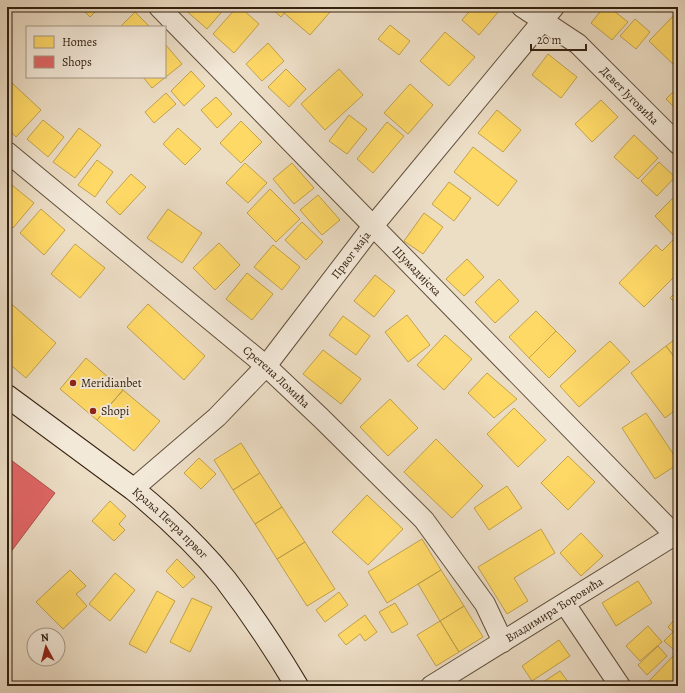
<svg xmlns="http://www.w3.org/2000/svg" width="685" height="693" font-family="Alegreya,serif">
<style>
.homes{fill:#ffd966;stroke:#c2a24c}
.shops{fill:#e06666;stroke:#ac514c}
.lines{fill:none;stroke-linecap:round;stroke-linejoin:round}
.street-casing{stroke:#61503c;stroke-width:22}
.secondary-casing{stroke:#33210f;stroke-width:24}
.street{stroke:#f3e9d9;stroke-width:20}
.secondary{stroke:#f3e9d9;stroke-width:22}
.poi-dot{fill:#8f2418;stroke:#f3e9d9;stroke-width:1.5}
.labels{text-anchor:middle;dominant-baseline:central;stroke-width:4;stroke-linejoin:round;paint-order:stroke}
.street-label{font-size:12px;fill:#33210f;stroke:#f3e9d9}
.poi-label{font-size:12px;fill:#33210f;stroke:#f3e9d9;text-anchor:start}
</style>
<rect width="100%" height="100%" fill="#ecddc5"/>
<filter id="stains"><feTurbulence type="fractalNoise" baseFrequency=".005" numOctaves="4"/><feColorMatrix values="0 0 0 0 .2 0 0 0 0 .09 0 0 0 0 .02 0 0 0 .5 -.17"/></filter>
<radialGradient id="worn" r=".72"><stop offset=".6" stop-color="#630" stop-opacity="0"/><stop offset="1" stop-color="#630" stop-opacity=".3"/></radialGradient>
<path class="homes" d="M80 7H100L90 17Z
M182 7H226L207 29Z
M237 7H240L259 24 234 53 213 34Z
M270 7H289L281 17Z
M289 7H326L331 11 310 35 284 13Z
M473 7H495L499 11 479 35 462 20Z
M604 7H609L628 22 612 40 591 23Z
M678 11V69L649 41Z
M135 12 150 27H120Z
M635 19 650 32 636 49 620 36Z
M390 25 410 41 399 55 378 39Z
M445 32 475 57 449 86 420 61Z
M268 43 284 61 262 81 246 64Z
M165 44 182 64 152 88 143 77H165Z
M548 54 577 77 561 98 532 75Z
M286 69 306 89 289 107 268 87Z
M339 69 363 95 325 130 301 104Z
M191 71 205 86 184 106 171 91Z
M12 83 41 110 16 137 7 128V88Z
M410 84 433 105 408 134 384 113Z
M678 87V111L666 99Z
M166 93 176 104 154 123 145 112Z
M216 97 232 114 217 128 201 110Z
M601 100 618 117 592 142 575 124Z
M497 110 521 130 503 152 478 133Z
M349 115 367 129 347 154 329 141Z
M43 120 64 137 48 157 27 139Z
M241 121 262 142 241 163 220 143Z
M387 122 404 136 373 173 357 159Z
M79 128 101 145 75 178 53 162Z
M178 128 201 149 185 165 163 144Z
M634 135 658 158 638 179 614 157Z
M473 147 517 181 498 206 454 172Z
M97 160 113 172 95 197 78 185Z
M659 162 675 177 657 196 641 181Z
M245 163 267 183 248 203 226 183Z
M292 163 314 188 294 204 273 179Z
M131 174 146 187 120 215 106 202Z
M7 181 34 203 13 228 7 223Z
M449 182 471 198 454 221 432 204Z
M270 189 300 219 276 242 247 213Z
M678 193V230L673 235 655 216Z
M318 195 340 220 322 235 300 210Z
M41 209 65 230 44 255 20 233Z
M168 209 202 233 182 263 147 238Z
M424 213 443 227 423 254 404 241Z
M302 222 323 242 306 260 285 240Z
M673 240 678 244V273L644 307 619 283 656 245 662 251Z
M219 243 240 265 215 290 193 268Z
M75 244 105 268 80 298 51 274Z
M273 245 300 267 282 290 254 267Z
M467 259 484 277 464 296 446 279Z
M247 273 273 294 252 320 226 299Z
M375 275 395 291 374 317 354 301Z
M499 279 519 301 495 323 475 302Z
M678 290V306L670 298Z
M7 300 56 343 26 378 7 362Z
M148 304 205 356 184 380 127 327Z
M536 311 556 331 529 358 509 337Z
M407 315 430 345 408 362 385 332Z
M343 316 370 336 356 355 329 335Z
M556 331 576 351 549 378 529 358Z
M445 335 472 359 444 390 417 365Z
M678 337V362L666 346Z
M610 341 630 362 579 407 560 386Z
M666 346 678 362V408L665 418 631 373Z
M323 350 361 379 341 404 303 374Z
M86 358 123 390 97 420 60 389Z
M487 373 517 399 494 418 468 393Z
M123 390 160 421 134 451 97 420Z
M390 399 418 428 388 456 360 427Z
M514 408 546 440 518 467 487 434Z
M646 413 678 461V464L655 479 622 428Z
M436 439 483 486 452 518 404 472Z
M241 443 260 473 233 490 214 460Z
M568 456 595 482 568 510 541 483Z
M199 458 216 474 201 489 184 473Z
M260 473 282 507 255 524 233 490Z
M507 486 522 508 489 530 474 508Z
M367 495 403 529 368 565 332 532Z
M110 501 126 516 119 524 125 530 114 541 92 521Z
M282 507 305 542 277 559 255 524Z
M541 529 555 553 514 578 528 601 507 614 478 567Z
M581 533 603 556 581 576 560 553Z
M422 539 441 570 387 603 368 572Z
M305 542 335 589 307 606 277 559Z
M177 559 195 577 183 588 166 571Z
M70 570 86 586 76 594 87 606 63 629 36 602Z
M441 570 464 606 440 621 418 584Z
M115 573 135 590 110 621 89 604Z
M638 581 652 603 616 626 602 603Z
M157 591 175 601 146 653 129 644Z
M339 592 348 605 325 622 316 610Z
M192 598 212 607 190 652 170 642Z
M395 603 408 624 392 633 379 612Z
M464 606 483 637 459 652 440 621Z
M365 615 377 632 365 641 360 634 346 645 338 635Z
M674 620 678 624V643L673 649 664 641 673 632 668 627Z
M440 621 459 652 436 666 417 635Z
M648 626 662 642 640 661 626 646Z
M559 640 570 656 532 681 522 666Z
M658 646 667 656 647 675 638 665Z
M678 651V677L669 686H654L649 681Z
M560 671 569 683 565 686H537Z"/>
<path class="shops" d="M7 457 55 493 7 557Z"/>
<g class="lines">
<defs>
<g id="street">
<path id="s1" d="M159 7 675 535"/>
<path id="s2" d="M522 7 578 44 678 144"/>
<path id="s3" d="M7 152 266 366 321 418 424 520 485 604 503 642"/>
<path id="s4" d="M133 489 217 417 266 366 373 226 554 7"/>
<path d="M565 604 620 686"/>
<path id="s5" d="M431 686 678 533"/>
</g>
<g id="secondary">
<path id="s6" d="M7 396 133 489C166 516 198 546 225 579 251 613 275 649 297 686"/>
</g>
</defs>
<use href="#street" class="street-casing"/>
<use href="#secondary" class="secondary-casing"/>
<use href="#street" class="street"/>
<use href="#secondary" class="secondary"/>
</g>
<g class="poi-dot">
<circle cx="73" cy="383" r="4"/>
<circle cx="93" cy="411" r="4"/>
</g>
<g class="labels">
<g class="street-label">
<text stroke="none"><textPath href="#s2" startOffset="140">Девет Југовића</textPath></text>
<text stroke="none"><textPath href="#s4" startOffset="321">Првог маја</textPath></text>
<text stroke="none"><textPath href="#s1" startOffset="369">Шумадијска</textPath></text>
<text stroke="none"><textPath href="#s3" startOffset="351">Сретена Ломића</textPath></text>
<text stroke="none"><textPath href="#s6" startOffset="207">Краља Петра првог</textPath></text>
<text stroke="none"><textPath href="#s5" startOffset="145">Владимира Ћоровића</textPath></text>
</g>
<g class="poi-label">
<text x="81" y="383">Meridianbet</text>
<text x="101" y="411">Shopi</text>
</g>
</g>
<rect width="685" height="693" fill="none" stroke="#ecddc5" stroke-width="24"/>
<rect x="8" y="8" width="669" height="677" fill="none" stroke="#33210f" stroke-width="2"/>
<rect x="12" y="12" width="661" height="669" fill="none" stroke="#33210f"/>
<rect x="26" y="26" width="140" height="52" fill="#f3e9d9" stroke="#a69988"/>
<rect x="34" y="36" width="20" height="12" fill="#ffd966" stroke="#a69988"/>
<text x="62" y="46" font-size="12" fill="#33210f">Homes</text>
<rect x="34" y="56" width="20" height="12" fill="#e06666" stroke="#a69988"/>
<text x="62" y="66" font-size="12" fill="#33210f">Shops</text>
<g transform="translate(46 647) rotate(353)"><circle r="19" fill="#f3e9d9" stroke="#a69988"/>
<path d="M0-3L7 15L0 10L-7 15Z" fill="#8f2418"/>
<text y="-6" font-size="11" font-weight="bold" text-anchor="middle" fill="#33210f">N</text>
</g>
<path d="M531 44v6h55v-6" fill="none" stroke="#33210f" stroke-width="2"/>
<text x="537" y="44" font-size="12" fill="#33210f" stroke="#f3e9d9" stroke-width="3" paint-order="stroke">20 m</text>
<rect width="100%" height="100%" filter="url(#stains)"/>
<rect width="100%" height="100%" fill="url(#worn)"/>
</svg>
